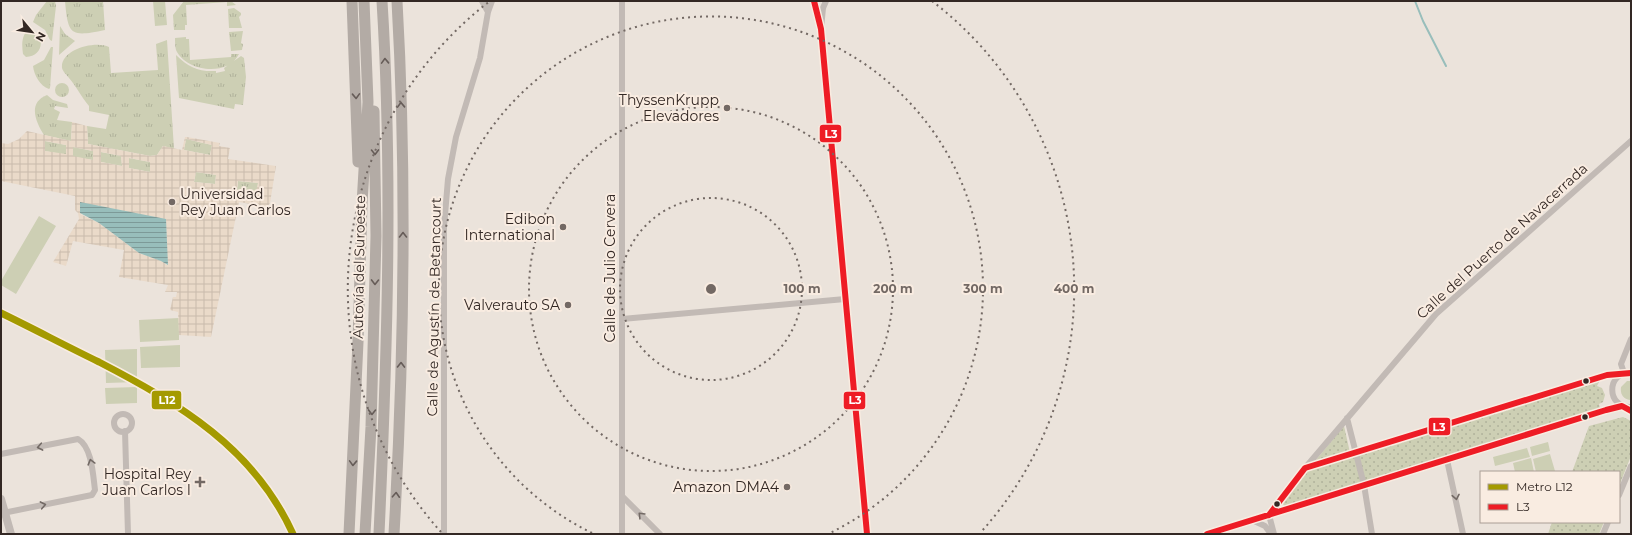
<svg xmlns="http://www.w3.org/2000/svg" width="1632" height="535" font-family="Montserrat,sans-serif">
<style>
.grass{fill:url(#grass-tufts)}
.park{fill:url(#park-dots)}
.garden{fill:#cdcfb4}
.plaza{fill:url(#plaza-grid);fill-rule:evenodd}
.water{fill:url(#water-rules)}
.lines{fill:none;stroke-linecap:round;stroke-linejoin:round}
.stream{stroke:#98bebb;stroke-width:2}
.minor{stroke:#c2bab5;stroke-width:6}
.tertiary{stroke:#c2bab5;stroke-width:8}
.motorway{stroke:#b3aba5;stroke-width:11}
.bus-1-casing{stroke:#f9ece1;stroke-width:9}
.bus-1{stroke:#ee1c25;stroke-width:6}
.metro-1-casing{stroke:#f9ece1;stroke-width:10}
.metro-1{stroke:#a49a00;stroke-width:7}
.oneway{stroke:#665c58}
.oneway2{stroke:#736a65}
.ring{fill:none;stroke:#736964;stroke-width:2;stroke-dasharray:2 4}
.poi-dot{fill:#736964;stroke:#f9ece1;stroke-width:1.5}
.bus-dot{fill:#332824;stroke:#f9ece1;stroke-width:1.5}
.labels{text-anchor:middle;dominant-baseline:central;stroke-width:4;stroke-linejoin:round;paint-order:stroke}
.poi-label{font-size:14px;fill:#332824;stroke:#f9ece1;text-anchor:end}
.street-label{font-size:14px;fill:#332824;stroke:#f9ece1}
.centre{fill:#736964;stroke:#f9ece1;stroke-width:2}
.ring-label{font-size:12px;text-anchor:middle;font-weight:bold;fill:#736964;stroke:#f9ece1;stroke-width:4;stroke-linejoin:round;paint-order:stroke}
.line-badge{stroke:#f9ece1;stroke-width:1.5}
.badge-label{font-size:11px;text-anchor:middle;font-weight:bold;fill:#fff}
</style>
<defs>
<pattern id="grass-tufts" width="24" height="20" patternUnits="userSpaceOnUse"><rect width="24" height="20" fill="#cdcfb4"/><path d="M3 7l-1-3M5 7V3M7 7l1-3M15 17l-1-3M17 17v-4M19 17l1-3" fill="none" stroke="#b0b29b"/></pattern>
<pattern id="park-dots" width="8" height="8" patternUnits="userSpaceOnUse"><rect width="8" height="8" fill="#cdcfb4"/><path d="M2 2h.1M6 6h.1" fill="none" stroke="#b0b29b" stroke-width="1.8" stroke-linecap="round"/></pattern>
<pattern id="plaza-grid" width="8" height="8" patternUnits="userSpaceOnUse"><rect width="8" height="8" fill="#eadac9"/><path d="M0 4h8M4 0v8" fill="none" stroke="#c9bbac"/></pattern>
<pattern id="water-rules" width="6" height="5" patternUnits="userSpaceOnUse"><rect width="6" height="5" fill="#98bebb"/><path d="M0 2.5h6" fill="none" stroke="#7d9a98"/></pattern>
</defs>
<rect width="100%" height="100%" fill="#ebe3db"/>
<path class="grass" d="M47 1H55L56 6 52 41 50 40 45 30 33 22 36 15Z
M65 1H103L105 30C71 37 68 36 65 1Z
M153 1H165L167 25 155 26Z
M184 1H231L236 5 227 6V2L186 5 187 25H185V30H174L173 15Z
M234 8 241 13V15L239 17 242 28H229L228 9Z
M60 26 65 34 75 41 59 55Z
M31 31C47 37 42 57 26 57L23 54C22 47 21 37 27 31Z
M243 31 241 43 243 44 242 50 231 51 229 32Z
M186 37V39H189L190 60 231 57V54H239C228 77 186 72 176 50 175 47 175 41 175 38Z
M167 40 174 149 163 146 157 155 150 156 88 144 87 126 106 129 109 115 89 111V106C81 97 77 87 69 78 67 75 63 72 62 68 60 49 96 40 109 47L111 73 158 70 156 44Z
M51 47H53L50 88 49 89C40 86 34 75 33 66L44 60Z
M176 55C188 67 199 72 216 71V73L225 71 224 68 241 56 244 58 246 77 243 105 235 104 234 109 179 98Z
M55 90a7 7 0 1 1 14 0a7 7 0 1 1-14 0Z
M47 95 53 100 67 104 68 108 55 106 54 109 60 112 57 120 72 122 71 141 44 135C36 122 27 103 47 95Z
M186 139 212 145 210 155 184 150Z
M45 141 66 145V155L45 151Z
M73 147 93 151V160L73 157Z
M101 152 121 156 122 166 101 162Z
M129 158 150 162V172L129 168Z
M196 172 216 175 215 184 194 182Z
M238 181 258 183 257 192 237 190Z"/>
<path class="park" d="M1599 382 1597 386 1602 388 1605 395 1603 402 1599 404 1600 408 1284 506 1282 501 1344 426 1351 457 1593 383Z
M1623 417 1631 421V456L1619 486V472H1572L1589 426Z
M1552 522H1604L1599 534H1548Z"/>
<path class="garden" d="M39 216 56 226 16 294 1 285V281Z
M179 318V340L140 342 139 320Z
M180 345V367L141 368 140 347Z
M137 349V382L106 383 105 350Z
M1627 381H1631L1630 400C1623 399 1620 394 1621 387Z
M137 387V403L106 404 105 388Z
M1548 442 1550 451 1532 456 1530 447Z
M1527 448 1530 457 1495 466 1493 457Z
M1550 454 1555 471 1536 472 1533 459Z
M1531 458 1534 472H1515L1513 463Z"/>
<path class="plaza" d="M72 122 87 126 88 144 150 156 157 155 163 146 182 150 185 137H187L220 143 219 146 230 148 228 159 276 166 270 203 267 207 239 202 211 337 179 335 178 312 170 310 173 297H176L177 292H165L168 285 119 277 124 250 73 241 66 266 53 262 79 219 78 213 75 210V196L1 181V143L8 144 19 139 27 131 71 141ZM186 139 212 145 210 155 184 150ZM45 141 66 145V154L45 151ZM73 147 93 151V160L73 156ZM101 152 121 156 122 166 101 162ZM129 158 150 162V172L129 168ZM196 172 216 175 215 184 194 182ZM238 181 258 183 256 192 237 190ZM80 214 166 219 167 265 162 261 139 253 99 223Z"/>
<path class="water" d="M80 202 166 219 168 265 161 261 139 253 99 223 80 213Z"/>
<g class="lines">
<path class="stream" d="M1415 1 1423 21 1446 66"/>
<path class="minor" d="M482 1 488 12
M622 1V534
M814 1 819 22
M826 1 823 8 821 29 867 534
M622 319 845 299
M1624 373 1621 364 1631 339
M1631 373C1606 371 1606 408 1631 407
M114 423a9 9 0 1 1 18 0a9 9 0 1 1-18 0Z
M1347 418 1364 485 1372 534
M125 431 128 534
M1 454 78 439C92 447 93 475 95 490L92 495 3 513
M1447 460 1463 534
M1306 467 1607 375H1620
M1619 495 1631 466
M623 497 660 534
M1269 515 1305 468 1436 314 1631 141
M1269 515 1274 534
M1252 520 1265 526 1271 534
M444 534V227L448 179 456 137 480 58 488 12 492 1
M1207 534 1606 410 1622 406
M1603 534 1608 522"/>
<path class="tertiary" d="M1 499 11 534"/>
<path class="motorway" d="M352 1 358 162
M349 534 358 342 362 204 368 102 364 1
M365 534 371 427 376 236 374 111
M379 534C387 356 393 179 382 1
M394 534C404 357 407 178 397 1"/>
<defs>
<path id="bus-1" d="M814 1 821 29 867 534
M1269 515 1305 468 1607 375 1631 373
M1207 534 1606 410 1622 406 1631 411"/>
</defs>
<use href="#bus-1" class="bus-1-casing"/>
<use href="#bus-1" class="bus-1"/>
<defs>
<path id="metro-1" d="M1 313C34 329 66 346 99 362 180 404 254 448 293 534"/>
</defs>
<use href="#metro-1" class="metro-1-casing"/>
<use href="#metro-1" class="metro-1"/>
</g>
<defs><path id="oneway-chevron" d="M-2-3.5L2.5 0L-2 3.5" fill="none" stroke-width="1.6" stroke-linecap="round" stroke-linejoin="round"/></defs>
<g class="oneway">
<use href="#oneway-chevron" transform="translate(385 61) rotate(-92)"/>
<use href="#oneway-chevron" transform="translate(356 96) rotate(88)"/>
<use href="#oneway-chevron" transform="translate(401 105) rotate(-92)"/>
<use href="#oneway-chevron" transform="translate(375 152) rotate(89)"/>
<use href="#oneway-chevron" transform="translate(403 235) rotate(-90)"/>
<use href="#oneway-chevron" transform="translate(375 282) rotate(91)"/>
<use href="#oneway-chevron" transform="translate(401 365) rotate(-89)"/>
<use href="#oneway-chevron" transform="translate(372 412) rotate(91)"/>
<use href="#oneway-chevron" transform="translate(353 463) rotate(92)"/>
<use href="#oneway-chevron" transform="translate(396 495) rotate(-87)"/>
</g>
<g class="oneway2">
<use href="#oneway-chevron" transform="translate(40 447) rotate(169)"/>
<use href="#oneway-chevron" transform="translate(91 462) rotate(-105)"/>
<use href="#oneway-chevron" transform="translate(1456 497) rotate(79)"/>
<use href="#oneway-chevron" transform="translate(43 505) rotate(-11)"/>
<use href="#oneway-chevron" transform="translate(641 515) rotate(-135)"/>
</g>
<g class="ring">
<circle cx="711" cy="289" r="91"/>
<circle cx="711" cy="289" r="182"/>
<path d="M592 533A272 272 0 1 1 830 533"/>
<path d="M441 532A363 363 0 0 1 490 1M932 1A363 363 0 0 1 981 532"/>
</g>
<g class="poi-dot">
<circle cx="727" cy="108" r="4"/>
<circle cx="172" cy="202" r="4"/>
<circle cx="563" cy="227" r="4"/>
<circle cx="568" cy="305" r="4"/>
<path d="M198 476h4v4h4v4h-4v4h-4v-4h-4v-4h4z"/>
<circle cx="787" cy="487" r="4"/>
</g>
<g class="bus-dot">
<circle cx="1586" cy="381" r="3.5"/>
<circle cx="1585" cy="417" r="3.5"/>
<circle cx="1277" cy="504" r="3.5"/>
</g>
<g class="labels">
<g class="poi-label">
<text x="719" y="100">ThyssenKrupp<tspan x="719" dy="16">Elevadores</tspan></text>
<text x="180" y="194" text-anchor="start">Universidad<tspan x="180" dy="16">Rey Juan Carlos</tspan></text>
<text x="555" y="219">Edibon<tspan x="555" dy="16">International</tspan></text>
<text x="560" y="305">Valverauto SA</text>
<text x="191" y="474">Hospital Rey<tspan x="191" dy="16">Juan Carlos I</tspan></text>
<text x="779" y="487">Amazon DMA4</text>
</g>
<g class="street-label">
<text transform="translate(1502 241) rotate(-42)">Calle del Puerto de Navacerrada</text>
<text transform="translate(359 267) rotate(-89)">Autovía del Suroeste</text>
<text transform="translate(610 268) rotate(-90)">Calle de Julio Cervera</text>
<text transform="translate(434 307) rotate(-89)">Calle de Agustín de Betancourt</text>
</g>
</g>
<circle cx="711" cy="289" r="6" class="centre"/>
<g class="ring-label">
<text x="802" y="293">100 m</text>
<text x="893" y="293">200 m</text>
<text x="983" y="293">300 m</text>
<text x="1074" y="293">400 m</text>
</g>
<g class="line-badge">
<rect x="819" y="124" width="23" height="19" rx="4" fill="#ee1c25"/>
<rect x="151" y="390" width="31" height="20" rx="4" fill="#a49a00"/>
<rect x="843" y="391" width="23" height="19" rx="4" fill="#ee1c25"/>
<rect x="1428" y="417" width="23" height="19" rx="4" fill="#ee1c25"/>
</g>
<g class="badge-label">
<text x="831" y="138">L3</text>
<text x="167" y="404">L12</text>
<text x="855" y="404">L3</text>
<text x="1439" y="431">L3</text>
</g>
<rect width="1632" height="535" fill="none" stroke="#332824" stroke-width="4"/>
<rect x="1480" y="471" width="140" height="52" fill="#f9ece1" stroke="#aa9e95"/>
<rect x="1488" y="484" width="20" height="6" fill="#a49a00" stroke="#aa9e95"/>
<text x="1516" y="491" font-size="12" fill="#332824">Metro L12</text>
<rect x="1488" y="504" width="20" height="6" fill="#ee1c25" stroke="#aa9e95"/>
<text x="1516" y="511" font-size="12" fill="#332824">L3</text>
<g transform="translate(32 32) rotate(119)" stroke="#f9ece1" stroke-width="3" paint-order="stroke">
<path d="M0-3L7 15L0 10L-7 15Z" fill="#332824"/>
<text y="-6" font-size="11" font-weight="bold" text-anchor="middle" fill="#332824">N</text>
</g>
</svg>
